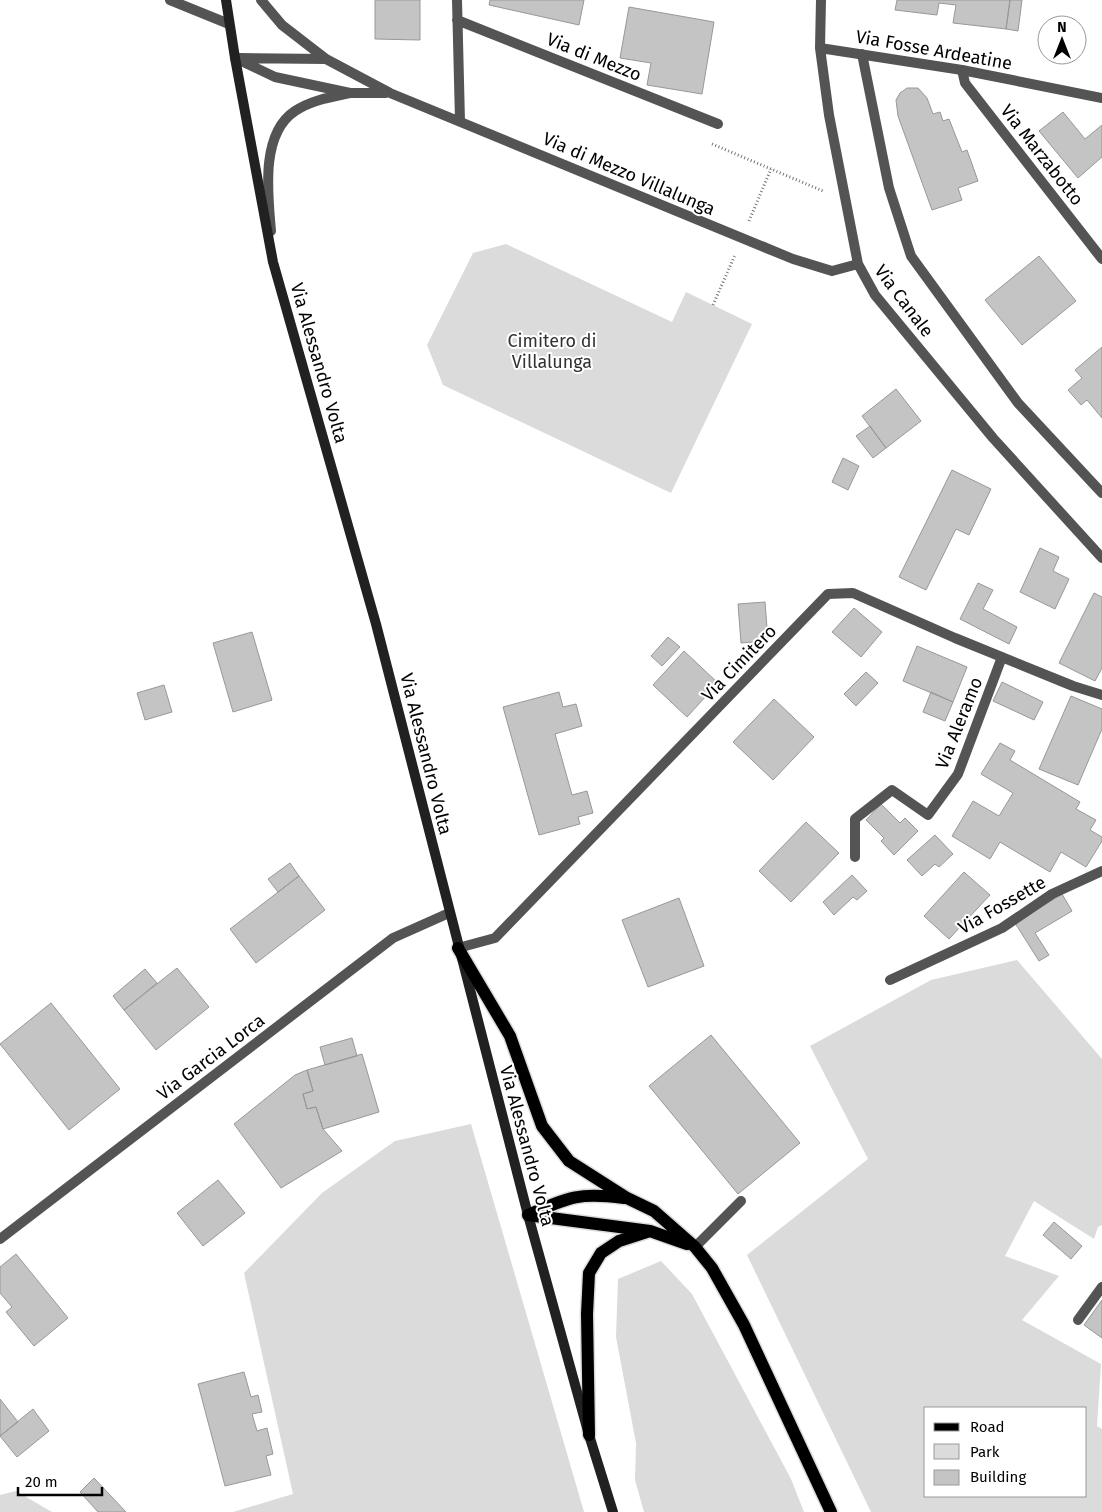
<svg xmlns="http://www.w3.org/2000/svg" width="1102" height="1512" font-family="'Fira Sans',sans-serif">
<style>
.green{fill:#dbdbdb;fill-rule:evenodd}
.building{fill:#c4c4c4;stroke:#989898}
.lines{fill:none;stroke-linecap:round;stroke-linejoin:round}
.primary-casing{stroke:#dbdbdb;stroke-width:15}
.path{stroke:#767676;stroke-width:3;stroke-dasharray:1 2.5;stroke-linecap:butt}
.lane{stroke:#545454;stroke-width:10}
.street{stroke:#545454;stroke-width:10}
.secondary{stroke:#212121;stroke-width:10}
.primary{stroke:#000;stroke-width:12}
.labels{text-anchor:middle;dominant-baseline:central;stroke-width:4;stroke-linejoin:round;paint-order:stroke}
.street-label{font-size:18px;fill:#000;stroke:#fff}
.park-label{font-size:18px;fill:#323232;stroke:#fff}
</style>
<rect width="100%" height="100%" fill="#fff"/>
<path class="green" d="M506 244 672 322 686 292 752 324 671 493 443 385 427 345 473 253Z
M1017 960 1102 1059V1225L1098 1227 1094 1239 1034 1201 1005 1256 1059 1276 1022 1320 1101 1364 1097 1426 1102 1429V1512H871L747 1255 868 1159 810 1046 931 980ZM1086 1408V1496H926V1408Z
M471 1124 584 1512H233L293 1494 244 1273 322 1193 395 1141Z
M661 1261 692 1294 791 1479 804 1512H644L635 1480 636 1443 616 1337 618 1279Z
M16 1491 52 1512H0V1495Z"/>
<path class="building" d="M375 0H420V40L375 39Z
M490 0H584L579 25 489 5Z
M897 0H1010L1006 29 953 23 956 5 939 3 937 15 895 10Z
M1010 0H1022L1018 31 1006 29Z
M629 7 714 22 702 94 647 85 651 63 620 58Z
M907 88H918L927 98 933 114 940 112 943 121 949 119 962 152 967 150 978 181 958 188 962 200 932 210 898 116 896 100 900 93Z
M1063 112 1085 139 1102 125V157L1078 178 1039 131Z
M1039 256 1076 301 1022 345 985 300Z
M1102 347V418L1087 400 1081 405 1068 390 1082 378 1075 370Z
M896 389 921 421 886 448 862 416Z
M870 426 886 448 873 458 856 436Z
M843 458 859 466 848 490 832 482Z
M952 470 991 489 969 535 956 529 926 590 899 577Z
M1040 548 1059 557 1053 571 1069 579 1055 609 1020 592Z
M978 583 993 590 983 609 1017 627 1009 644 960 619Z
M1094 593 1102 597V668L1095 681 1059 663Z
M765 602 768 641 741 643 738 604Z
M854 608 882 632 861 657 832 632Z
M252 632 272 700 233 712 213 643Z
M668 637 680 647 662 666 651 656Z
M917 646 967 667 953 702 903 681Z
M684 651 718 683 687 717 653 685Z
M866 672 878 683 856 706 844 694Z
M1002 682 1043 702 1034 720 993 701Z
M164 685 172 712 145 720 137 693Z
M559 692 563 707 576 704 582 726 555 734 572 795 587 791 593 813 578 817 580 824 539 835 503 707Z
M931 692 953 702 945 721 923 712Z
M1071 696 1102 709V729L1078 785 1039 769Z
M774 699 814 737 773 780 733 742Z
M1000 743 1015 751 1010 760 1080 802 1076 809 1096 820 1090 830 1102 837V841L1086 867 1061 852 1050 872 1000 842 990 859 952 836 973 801 999 816 1013 793 981 774Z
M881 804 900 823 905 818 918 831 894 855 881 841 884 838 866 820Z
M806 822 839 853 791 902 759 871Z
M935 835 953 854 939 867 935 864 922 876 907 860Z
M290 863 299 876 278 892 268 879Z
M964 872 990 895 949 939 924 916Z
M852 875 867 891 857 900 853 897 834 915 823 902Z
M299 876 325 910 256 963 230 929Z
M1062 894 1072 911 1035 933 1049 955 1039 961 1015 923Z
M679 898 704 966 648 987 622 920Z
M177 968 209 1007 156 1050 124 1010Z
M145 969 157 983 124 1010 113 996Z
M51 1003 120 1089 69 1130 0 1044Z
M711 1035 800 1143 738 1194 649 1086Z
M352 1038 357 1056 325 1065 320 1047Z
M362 1054 379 1112 323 1129 316 1107 307 1109 303 1094 313 1091 307 1070Z
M307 1070 313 1091 303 1094 307 1109 316 1107 323 1129 342 1151 281 1188 234 1124 295 1075Z
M218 1180 245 1213 203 1246 177 1213Z
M1054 1222 1082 1246 1071 1259 1043 1235Z
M16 1254 68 1318 34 1346 6 1312 12 1307 0 1293V1267Z
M1102 1300V1338L1084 1325Z
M244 1372 251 1397 258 1395 262 1412 252 1414 257 1431 267 1428 273 1454 266 1456 271 1475 225 1486 198 1384Z
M0 1399 18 1422 0 1436Z
M33 1409 49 1431 17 1457 0 1436Z
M94 1478 126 1512H98L80 1492Z"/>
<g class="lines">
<defs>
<path id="primary" d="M458 948 510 1036 542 1126 569 1161 627 1198 654 1211 695 1247 712 1268 744 1325 831 1512
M528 1215 650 1231 687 1244
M528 1215C569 1197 579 1192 624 1198
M589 1435 587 1314 589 1273 601 1253 619 1241 650 1231"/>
</defs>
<use href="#primary" class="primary-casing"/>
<path class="path" d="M712 144 823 191
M749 221 771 169
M713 305 735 255"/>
<path class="lane" d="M695 1247 741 1201
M1078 1320 1102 1287"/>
<path class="street" d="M170 0 229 24
M261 0 282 25 326 59 390 93 793 259 832 271 858 264
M457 0 460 121
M821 0 820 48 829 115 858 264 875 295 993 438 1102 558
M457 20 718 124
M820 48 962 70 1102 98
M862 54 889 188 911 256 1018 403 1102 493
M235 58 275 77 350 93H386
M239 58 326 59
M962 70 965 83 1102 259
M271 231C268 195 260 134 295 111 312 100 331 97 350 93
M855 857V819L892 790 928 815 958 774 1002 657
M458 948 495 938 828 594 853 593 955 638 1073 686 1102 695
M890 980 1002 928 1052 894 1102 871
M0 1239 393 938 449 913"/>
<path class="secondary" d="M226 0 235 58 273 262 376 624 528 1215 589 1435 613 1512"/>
<use href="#primary" class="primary"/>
</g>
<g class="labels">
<g class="street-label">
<text transform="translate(934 50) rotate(10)">Via Fosse Ardeatine</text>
<text transform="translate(594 57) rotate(22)">Via di Mezzo</text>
<text transform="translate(1042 155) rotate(52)">Via Marzabotto</text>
<text transform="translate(629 174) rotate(23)">Via di Mezzo Villalunga</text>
<text transform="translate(904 301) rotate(53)">Via Canale</text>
<text transform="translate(319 363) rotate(74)">Via Alessandro Volta</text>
<text transform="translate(739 663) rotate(-46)">Via Cimitero</text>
<text transform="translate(959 723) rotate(-68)">Via Aleramo</text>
<text transform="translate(426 754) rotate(76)">Via Alessandro Volta</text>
<text transform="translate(1002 905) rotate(-30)">Via Fossette</text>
<text transform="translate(211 1057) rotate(-37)">Via Garcia Lorca</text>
<text transform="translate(527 1146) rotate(75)">Via Alessandro Volta</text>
</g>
<g class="park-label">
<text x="552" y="341">Cimitero di<tspan x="552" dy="21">Villalunga</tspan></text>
</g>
</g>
<rect x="924" y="1407" width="162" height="90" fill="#ffffff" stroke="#999999"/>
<rect x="934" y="1423" width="25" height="8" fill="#000000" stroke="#999999"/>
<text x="970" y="1432" font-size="15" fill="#000000">Road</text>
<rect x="934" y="1444" width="25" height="15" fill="#dbdbdb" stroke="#999999"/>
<text x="970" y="1457" font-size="15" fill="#000000">Park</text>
<rect x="934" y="1470" width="25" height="15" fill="#c4c4c4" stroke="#999999"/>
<text x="970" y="1482" font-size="15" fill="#000000">Building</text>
<g transform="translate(1062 40)"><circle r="24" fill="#ffffff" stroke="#999999"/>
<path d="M0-4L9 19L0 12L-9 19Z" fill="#000000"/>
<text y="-8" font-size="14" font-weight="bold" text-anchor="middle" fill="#000000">N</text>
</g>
<path d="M18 1487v8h84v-8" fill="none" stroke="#000000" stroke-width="2.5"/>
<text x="25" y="1487" font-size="15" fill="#000000" stroke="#ffffff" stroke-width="4" paint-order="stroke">20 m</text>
</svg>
